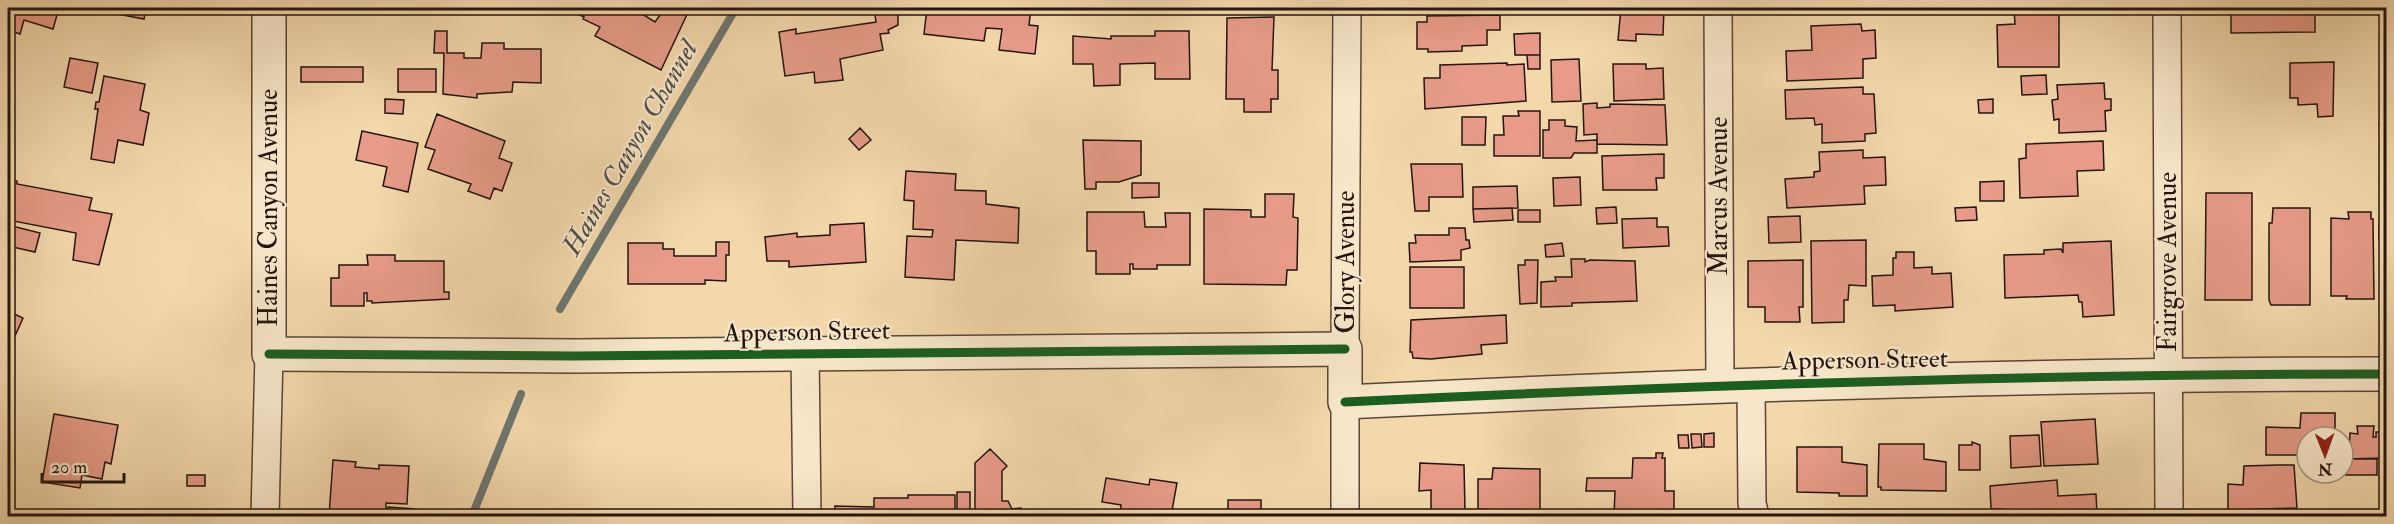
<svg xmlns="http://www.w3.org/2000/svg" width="2394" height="524" font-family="'IM FELL Double Pica',serif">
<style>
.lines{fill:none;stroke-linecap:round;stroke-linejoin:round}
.stream{stroke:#6d7670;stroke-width:8}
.building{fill:#e79b88;stroke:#24140e;stroke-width:1.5}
.minor-casing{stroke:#584536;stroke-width:30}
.tertiary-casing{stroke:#584536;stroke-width:36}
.minor{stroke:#f7e6c9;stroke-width:27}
.tertiary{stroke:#f7e6c9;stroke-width:33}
.cycleway-casing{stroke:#f7e6c9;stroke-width:13}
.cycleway{stroke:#1b5e20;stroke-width:9}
.labels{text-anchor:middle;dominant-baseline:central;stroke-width:4.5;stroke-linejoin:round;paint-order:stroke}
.street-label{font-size:26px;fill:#24140e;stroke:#f7e6c9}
.water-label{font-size:27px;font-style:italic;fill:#4e4d47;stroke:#f7e6c9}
</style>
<rect width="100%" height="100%" fill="#f3d8ac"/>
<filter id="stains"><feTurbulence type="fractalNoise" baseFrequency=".00333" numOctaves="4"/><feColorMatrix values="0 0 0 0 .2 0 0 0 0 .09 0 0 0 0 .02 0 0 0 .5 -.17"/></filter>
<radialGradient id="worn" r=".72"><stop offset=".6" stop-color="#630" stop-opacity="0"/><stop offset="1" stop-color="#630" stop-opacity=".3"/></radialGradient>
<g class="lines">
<path class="stream" d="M560 309 736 8
M472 516 521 394"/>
</g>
<path class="building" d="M8 8H59L53 29 24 20 20 34 8 30Z
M96 8H146L144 19 96 10Z
M578 8H645L642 14 655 22 665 8H690L661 70 595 36 600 27 583 19 584 17 578 14Z
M874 8H898V25L888 30 889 33 880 34 883 50 840 59 843 80 815 83 814 72 785 76 779 32 796 29V34L876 22Z
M927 8H1031L1029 25 1038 26 1035 54 999 50 1002 29 986 28 984 41 924 34Z
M1621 8H1664L1663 35 1636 34V41L1618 40Z
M1810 8H1857L1810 9Z
M2014 8H2059V67H1998L1997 25 2015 24Z
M2231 8H2320V14H2315V32L2231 33Z
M1500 15V30H1487V45L1462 46V51L1428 52V49H1417V22H1427V16Z
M1274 17 1272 70H1278V99H1271V112H1244V99H1226L1227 18Z
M1861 24 1862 31 1875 30 1876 58 1863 59V78L1787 81 1786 51 1812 50 1811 26Z
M435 31H447V53H464V58H481L482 43H504V49H541V83L513 82 512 92 477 94V98L443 94 444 53H434Z
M1155 31H1189L1190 79H1155V63L1120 64V85L1094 86 1093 64H1073V36L1111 39V36H1155Z
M1540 33V55H1515L1514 34Z
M1527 55H1540V69H1528Z
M70 58 98 63 92 93 64 87Z
M1579 59 1581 101 1552 102 1551 60Z
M2334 62 2333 116 2318 117 2317 104 2298 105V98H2290V63Z
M1507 63V65L1524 64 1526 101 1425 109 1424 78H1440V65Z
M1613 64H1646V69L1663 68 1664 99 1614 101Z
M301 67H363V82H301Z
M398 69H436V92H398Z
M2046 75 2047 94 2022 95 2021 76Z
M104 76 145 84 140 110 149 113 143 145 118 140 114 163 91 159 98 109H95L96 102H99Z
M2104 83 2105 99H2111V110L2105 111 2106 131 2059 133V119L2054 120 2052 100 2058 99 2057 85Z
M1863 87V94H1874L1876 133 1865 134V141L1822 143V124L1815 125 1814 118 1786 119 1785 90Z
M385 99 404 100 403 114 385 113Z
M1993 99V113H1979L1978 100Z
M1597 103V108L1610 107V104L1665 105 1667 145 1597 144V134L1584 135 1583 104Z
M2383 110H2386V125L2379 124Z
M1518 111H1540V156H1494V135H1504L1503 116H1519Z
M437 114 505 141 499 158 512 163 502 191 494 188 490 199 468 191 471 184 428 169 435 150 425 147Z
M1462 117H1486L1485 145H1462Z
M1549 120H1565V126L1577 127 1576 141 1597 140V153H1574L1571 158H1543V130H1549Z
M860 128 871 140 859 150 849 139Z
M362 131 418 143 408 192 383 186 387 167 356 160Z
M1083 140 1141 141V175L1119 182H1096V189H1085Z
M2103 141 2104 170 2077 171 2078 196 2020 198 2019 159 2026 158V144Z
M1863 150V158L1885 157 1886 185 1864 186 1865 204 1787 208 1785 179 1814 177V172L1820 171 1819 152Z
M1664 154V178H1656L1657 190H1603L1602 156Z
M1411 164H1462L1463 197H1429V211H1415Z
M906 171 956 174 955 190 986 191V204L1019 208 1018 243 956 240 954 280 905 277 907 236 932 237 933 230 913 229 914 201 904 200Z
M1580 177 1581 205 1554 206 1553 178Z
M8 179 17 181V184L92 198 89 210 112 214 99 265 73 260 76 233 8 220Z
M2004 181V201H1980V182Z
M1132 183H1159V197L1132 198Z
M1517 186 1518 208 1473 209V187Z
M2206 193H2252V300H2205Z
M1265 194H1294L1293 217 1298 218 1297 270H1287L1286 285 1204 284V209L1251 210V217H1265Z
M2380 204H2386V238H2379Z
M1616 207 1617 223 1597 224 1596 208Z
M1976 207 1977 220 1956 221 1955 208Z
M1512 208 1513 220 1474 222 1473 209Z
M2273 208H2310V305H2271L2269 300V223H2272Z
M1518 210H1540V222H1518Z
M1087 212H1144L1145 227H1166L1165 213H1190V265H1157V269H1133V264H1130V274H1096V251H1087Z
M2348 212H2371V219H2373L2374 299H2346L2347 296H2331V218L2349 219Z
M1800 216 1801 242 1769 243 1768 217Z
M1657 218V227H1668L1669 246 1623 248 1622 219Z
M864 223 866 262 789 267V261H767L765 237 797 233V237L830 235V225Z
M8 225 40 233 35 252 8 246Z
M1449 228H1465L1466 240H1469L1470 248 1461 250V260L1410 262 1409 243H1416L1415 235H1449Z
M1866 240V286L1849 285 1848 300H1844V322L1812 323 1811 241Z
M2111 241 2114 315 2083 317 2082 302H2079L2078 295 2005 298 2004 255 2044 254V250L2061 249 2063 253V243Z
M716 242H729V255H726V281L705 280V284H628V243H663V249H674V256H716Z
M1562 243 1564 256 1546 257 1545 245Z
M1896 252H1914V268L1932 267V274L1951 273 1953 307 1895 311V305L1873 306 1872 276 1893 275V258H1896Z
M367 255H395V261H444V292H449V299L372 303V301H367V293H364V306H331V278H339V265H368Z
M1571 259H1585V262L1590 260 1635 261 1637 301 1572 303V306L1541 307V282L1556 281 1555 277H1572Z
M1525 260H1538L1537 303 1520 304 1518 265H1525Z
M1803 260V307H1799L1800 322H1765V307H1748V261Z
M1410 267H1464V308H1410Z
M8 311 23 318 11 345 8 343Z
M1506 315 1507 343 1481 345 1482 354 1431 359 1413 358 1412 352H1410L1411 320Z
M2301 413H2335V430L2339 431V437H2307V455H2266V427L2300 428Z
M54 414 118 425 111 464 105 462 102 479 82 475 80 488 42 482Z
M2095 419 2098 464 2044 466 2041 422Z
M2357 426H2374L2373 437H2376V432H2386V458L2344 459 2345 450H2349L2350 433 2358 434Z
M1714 433V447H1704V434Z
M1691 434H1701L1702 447 1692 448Z
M1678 435H1688L1689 448H1679Z
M2039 435 2041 466 2011 468 2010 436Z
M1972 442 1980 445V470H1959V445H1972Z
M1879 444H1924V459L1946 462V491L1881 490V487H1878Z
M1797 447H1842V462L1867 465V496H1839V493L1797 492Z
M990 449 1007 466 1002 471V501H1008L1012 509 1021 508 1022 516H1029H975V463Z
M1656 453H1663L1662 458H1665V491H1674V510L1643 511V516H1614L1615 491H1586L1587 478H1632L1633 458H1656Z
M2344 459H2377V475H2345Z
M333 460 356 462 355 467 379 469V465L409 466 407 504 386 503V511L362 510 361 516H329Z
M1420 463 1464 465 1465 510 1431 511V490L1419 491Z
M2278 465H2294L2297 508 2228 510V484L2243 485 2244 466Z
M1493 468 1540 469V512L1478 509V479H1492Z
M187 475H205V486H187Z
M1106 478 1149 485 1150 479 1177 483 1171 516H1120L1121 505 1102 502Z
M2057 480 2058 496 2096 494 2097 514 2004 516 2003 509H1991L1990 486Z
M957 492H970V510H957Z
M908 495H955V516H835V506L874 507V498H908Z
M1228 500H1261V513H1288V516H1228Z
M388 507 416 509 415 516H387Z
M2228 513H2256L2262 516H2228Z
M1612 515 1613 516H1557Z"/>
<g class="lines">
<defs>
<path id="minor" d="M1718 8 1720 385
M2167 8 2169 516
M1345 349 1347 8
M805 352 807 516
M1751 384 1752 503 1755 516
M265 516 269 354
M1345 516V402"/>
<path id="tertiary" d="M269 8V354L575 356 1345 349V402C1692 385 2039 374 2386 374"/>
</defs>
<use href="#minor" class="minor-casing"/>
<use href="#tertiary" class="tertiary-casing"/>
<use href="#minor" class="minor"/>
<use href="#tertiary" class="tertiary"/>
<defs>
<path id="cycleway" d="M269 354 575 356 1345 349
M1345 402C1692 385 2039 374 2386 374"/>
</defs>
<use href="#cycleway" class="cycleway-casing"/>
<use href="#cycleway" class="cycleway"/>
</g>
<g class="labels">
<g class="street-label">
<text transform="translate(1719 196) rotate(-90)">Marcus Avenue</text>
<text transform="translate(269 208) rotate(-90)">Haines Canyon Avenue</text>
<text transform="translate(1346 262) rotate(-90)">Glory Avenue</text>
<text transform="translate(2168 262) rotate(-90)">Fairgrove Avenue</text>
<text transform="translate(807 332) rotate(-1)">Apperson Street</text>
<text transform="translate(1865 360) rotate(-1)">Apperson Street</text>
</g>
<g class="water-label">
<text transform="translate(630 148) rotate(-60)">Haines Canyon Channel</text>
</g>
</g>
<rect width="2394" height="524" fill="none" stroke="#f3d8ac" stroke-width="30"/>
<rect x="9" y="9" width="2376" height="506" fill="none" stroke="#24140e" stroke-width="3"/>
<rect x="15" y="15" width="2364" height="494" fill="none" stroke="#24140e" stroke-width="1.5"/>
<g transform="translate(2325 455) rotate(179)"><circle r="28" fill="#f7e6c9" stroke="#a3927e" stroke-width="1.5"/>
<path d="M0-4.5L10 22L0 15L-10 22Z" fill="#8f2418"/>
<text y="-9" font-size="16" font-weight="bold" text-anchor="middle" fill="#24140e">N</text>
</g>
<path d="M42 473v9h82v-9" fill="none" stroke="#24140e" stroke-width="3"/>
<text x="51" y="473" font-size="18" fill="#24140e" stroke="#f7e6c9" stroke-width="4.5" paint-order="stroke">20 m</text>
<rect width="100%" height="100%" filter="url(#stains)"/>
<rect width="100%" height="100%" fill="url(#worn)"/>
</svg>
